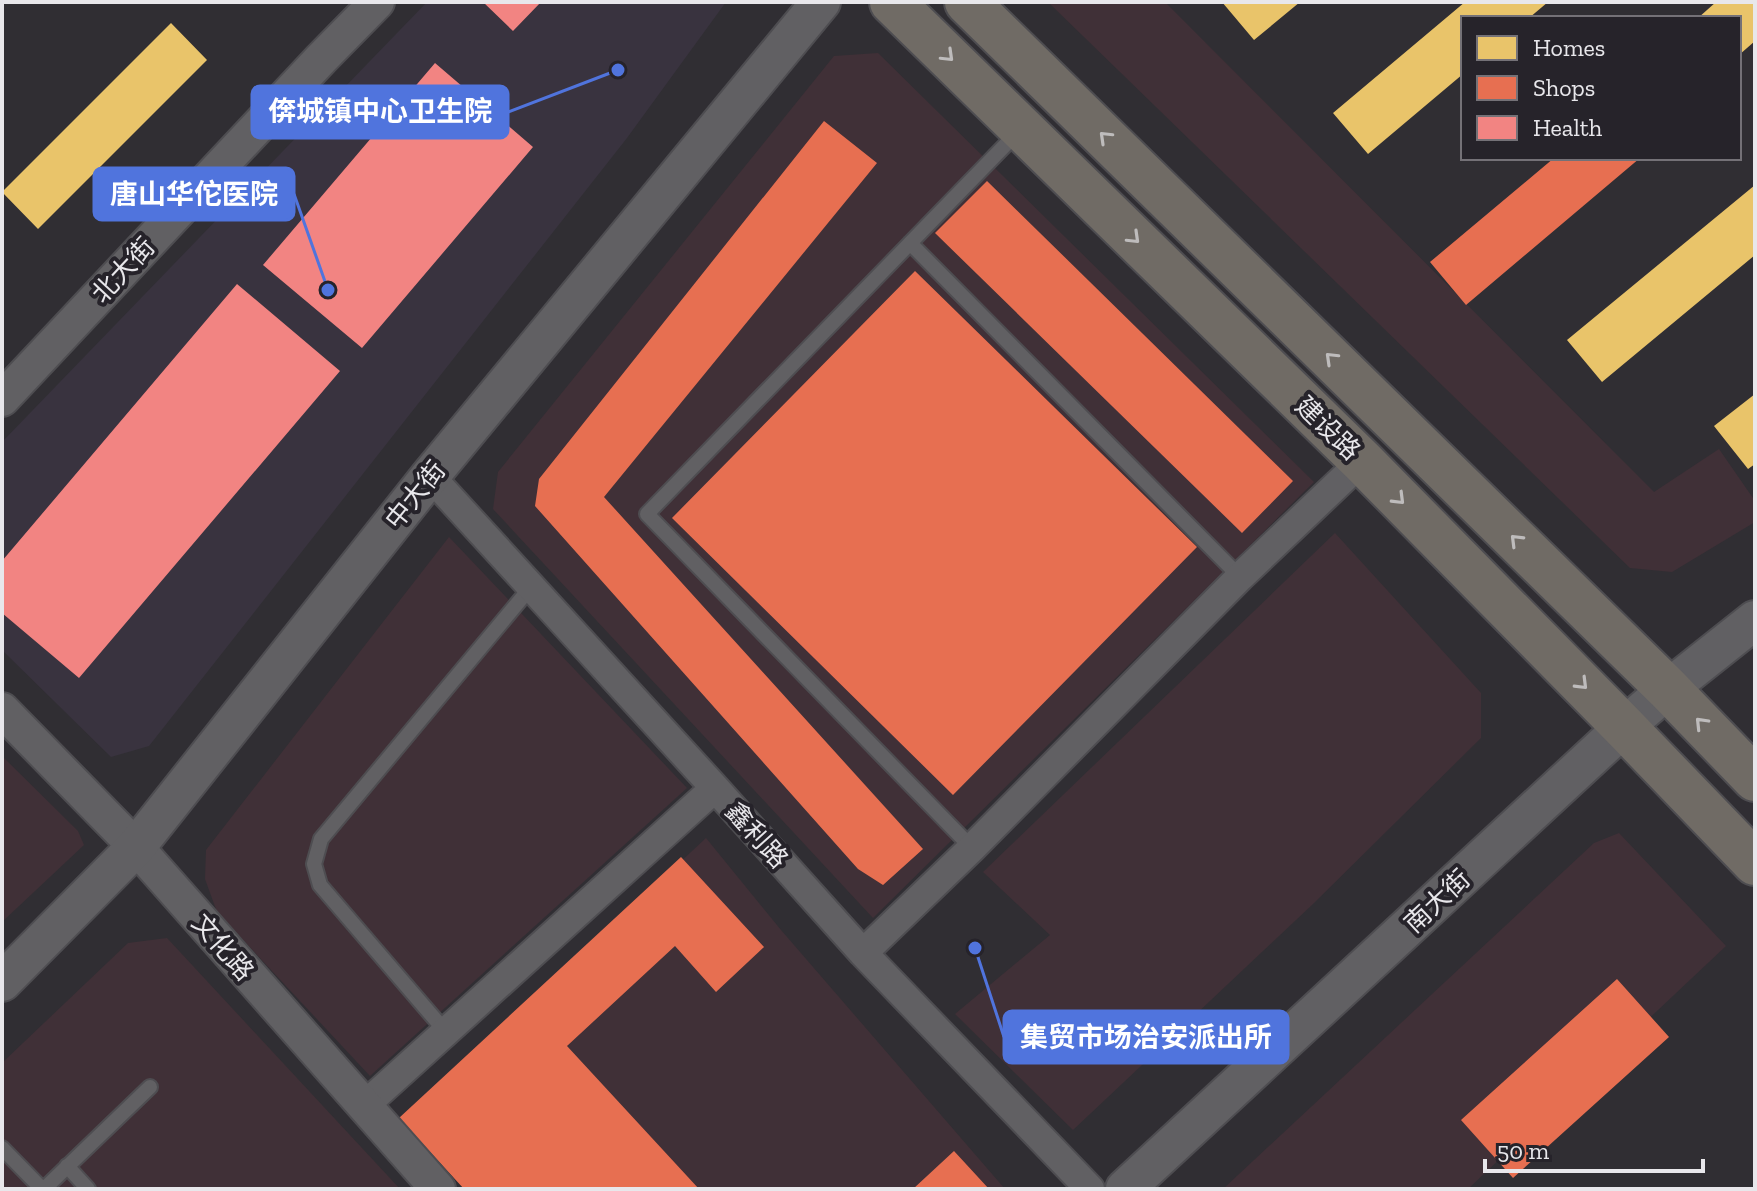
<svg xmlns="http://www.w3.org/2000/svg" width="1757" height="1191" font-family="'Zilla Slab','Noto Sans SC',serif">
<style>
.commercial{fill:#403037}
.built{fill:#39333f}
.homes{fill:#e9c46a}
.shops{fill:#e76f51}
.health{fill:#f28482}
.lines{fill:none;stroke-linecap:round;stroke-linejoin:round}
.service-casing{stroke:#4e4d51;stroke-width:18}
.minor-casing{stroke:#4e4d51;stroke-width:32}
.tertiary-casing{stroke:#4e4d51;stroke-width:38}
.secondary-casing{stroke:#4e4d51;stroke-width:42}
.primary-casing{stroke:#4e4d51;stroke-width:48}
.service{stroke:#616063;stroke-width:14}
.minor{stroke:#616063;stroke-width:28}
.tertiary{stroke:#616063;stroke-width:34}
.secondary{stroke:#616063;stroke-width:38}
.primary{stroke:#706b65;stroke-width:44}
.oneway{stroke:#bebcbc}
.labels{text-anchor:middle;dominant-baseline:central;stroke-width:8;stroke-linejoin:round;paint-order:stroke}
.street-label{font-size:26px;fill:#e8e7eb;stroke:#26232a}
.leader{fill:none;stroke:#5074dd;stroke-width:3}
.callout-dot{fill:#5074dd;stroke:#26232a;stroke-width:3}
.callout{fill:#5074dd;stroke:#5074dd;stroke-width:3}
.callout-label{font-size:28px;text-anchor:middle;font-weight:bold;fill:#fff}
</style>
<rect width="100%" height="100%" fill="#302e33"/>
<path class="commercial" d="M1048 2H1165L1654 492 1719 449 1755 501V522L1672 572 1630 568Z
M878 53 1314 482 873 918 493 509 498 472 834 56Z
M1335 533 1481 693V738L1313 904 1073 1130 955 1014 1050 935 983 872Z
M449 537 687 788 370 1076 217 912 205 879 206 850Z
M2 756 78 831 84 845 2 922Z
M1619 833 1726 946 1468 1189H1223L1594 843Z
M706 838 781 930 1005 1189H471L557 977Z
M167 938 400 1189H2V1063L128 943Z"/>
<path class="built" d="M427 2H726L627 138 149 746 111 757 2 650V442Z"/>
<path class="homes" d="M1222 2H1300L1254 40Z
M1465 2H1548L1529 18H1463V74L1368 154 1333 113Z
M1716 2H1755V41L1739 55V18H1698Z
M171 23 207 60 38 229 2 192Z
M1755 185V255L1602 382 1567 340Z
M1755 394V464L1748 469 1714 426Z"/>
<path class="shops" d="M824 121 877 163 604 497 923 849 883 885 858 869 535 506 539 479Z
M1554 158H1640L1466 305 1430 262Z
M987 181 1293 481 1242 533 935 233Z
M915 271 1197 547 953 795 672 518Z
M681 857 764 947 716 992 675 946 567 1046 699 1189H464L399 1118Z
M1617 979 1669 1037 1513 1178 1461 1120Z
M954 1151 989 1189H913Z"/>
<path class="health" d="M483 2H541L513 31Z
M435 63 533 147 362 348 263 265Z
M237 284 340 371 79 678 2 613V561Z"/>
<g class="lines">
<defs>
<path id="service" d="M910 243 1240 577
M972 848 647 514 1018 132
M446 1032 320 885 314 864 321 839 531 587
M2 1148 42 1189
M67 1166 88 1189
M44 1189 150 1087"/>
<path id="minor" d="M430 476 715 788 863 953 1090 1189
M863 953 972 848 1240 577 1362 461
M364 1106 715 788"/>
<path id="tertiary" d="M2 399 321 59 377 2
M2 710 136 847 438 1189"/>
<path id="secondary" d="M2 982 136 847 430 476 821 2
M1125 1189 1624 727 1668 689 1755 620"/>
<path id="primary" d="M892 2 1362 461 1624 727 1755 863
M967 2 1668 689 1755 779"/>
</defs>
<use href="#service" class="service-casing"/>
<use href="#minor" class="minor-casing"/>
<use href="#tertiary" class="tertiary-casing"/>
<use href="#secondary" class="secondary-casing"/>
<use href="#primary" class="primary-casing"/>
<use href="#service" class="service"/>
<use href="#minor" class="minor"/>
<use href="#tertiary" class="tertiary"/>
<use href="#secondary" class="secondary"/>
<use href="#primary" class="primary"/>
</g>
<defs><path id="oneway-chevron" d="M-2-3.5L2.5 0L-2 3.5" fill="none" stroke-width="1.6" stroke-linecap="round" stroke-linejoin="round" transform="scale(2)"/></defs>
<g class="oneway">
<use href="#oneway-chevron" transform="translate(948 56) rotate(44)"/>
<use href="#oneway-chevron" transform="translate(1105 137) rotate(-136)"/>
<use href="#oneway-chevron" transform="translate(1134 238) rotate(44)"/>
<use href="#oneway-chevron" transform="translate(1331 358) rotate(-136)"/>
<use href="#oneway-chevron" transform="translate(1399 499) rotate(45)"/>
<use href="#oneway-chevron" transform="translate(1516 540) rotate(-135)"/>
<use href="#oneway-chevron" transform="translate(1582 684) rotate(45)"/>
<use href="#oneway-chevron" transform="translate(1701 723) rotate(-134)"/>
</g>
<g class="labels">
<g class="street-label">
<text transform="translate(123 270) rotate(-47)">北大街</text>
<text transform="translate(1328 428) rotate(44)">建设路</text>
<text transform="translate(415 495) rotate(-51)">中大街</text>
<text transform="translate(757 835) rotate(48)">鑫利路</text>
<text transform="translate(1437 901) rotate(-43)">南大街</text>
<text transform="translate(223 947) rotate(49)">文化路</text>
</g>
</g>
<path class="leader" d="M618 70L508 112M328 290L294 194M975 948L1004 1037"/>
<g class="callout-dot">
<circle cx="618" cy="70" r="8"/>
<circle cx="328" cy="290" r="8"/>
<circle cx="975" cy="948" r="8"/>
</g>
<g class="callout">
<rect x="252" y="86" width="256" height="52" rx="8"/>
<rect x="94" y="168" width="200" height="52" rx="8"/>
<rect x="1004" y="1011" width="284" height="52" rx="8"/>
</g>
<g class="callout-label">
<text x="380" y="121">倴城镇中心卫生院</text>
<text x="194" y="204">唐山华佗医院</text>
<text x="1146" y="1047">集贸市场治安派出所</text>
</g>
<rect width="1757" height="1191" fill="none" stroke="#e8e7eb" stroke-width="8"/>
<rect x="1461" y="16" width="280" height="144" fill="#26232a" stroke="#747177" stroke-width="2"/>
<rect x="1477" y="36" width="40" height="24" fill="#e9c46a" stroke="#747177" stroke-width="2"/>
<text x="1533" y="56" font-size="24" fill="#e8e7eb">Homes</text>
<rect x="1477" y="76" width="40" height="24" fill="#e76f51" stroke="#747177" stroke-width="2"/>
<text x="1533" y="96" font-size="24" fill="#e8e7eb">Shops</text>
<rect x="1477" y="116" width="40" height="24" fill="#f28482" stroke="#747177" stroke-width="2"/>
<text x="1533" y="136" font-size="24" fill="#e8e7eb">Health</text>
<path d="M1485 1159v12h218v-12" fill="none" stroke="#e8e7eb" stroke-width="4"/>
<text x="1497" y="1159" font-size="24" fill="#e8e7eb" stroke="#26232a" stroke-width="6" paint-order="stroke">50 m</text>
</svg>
